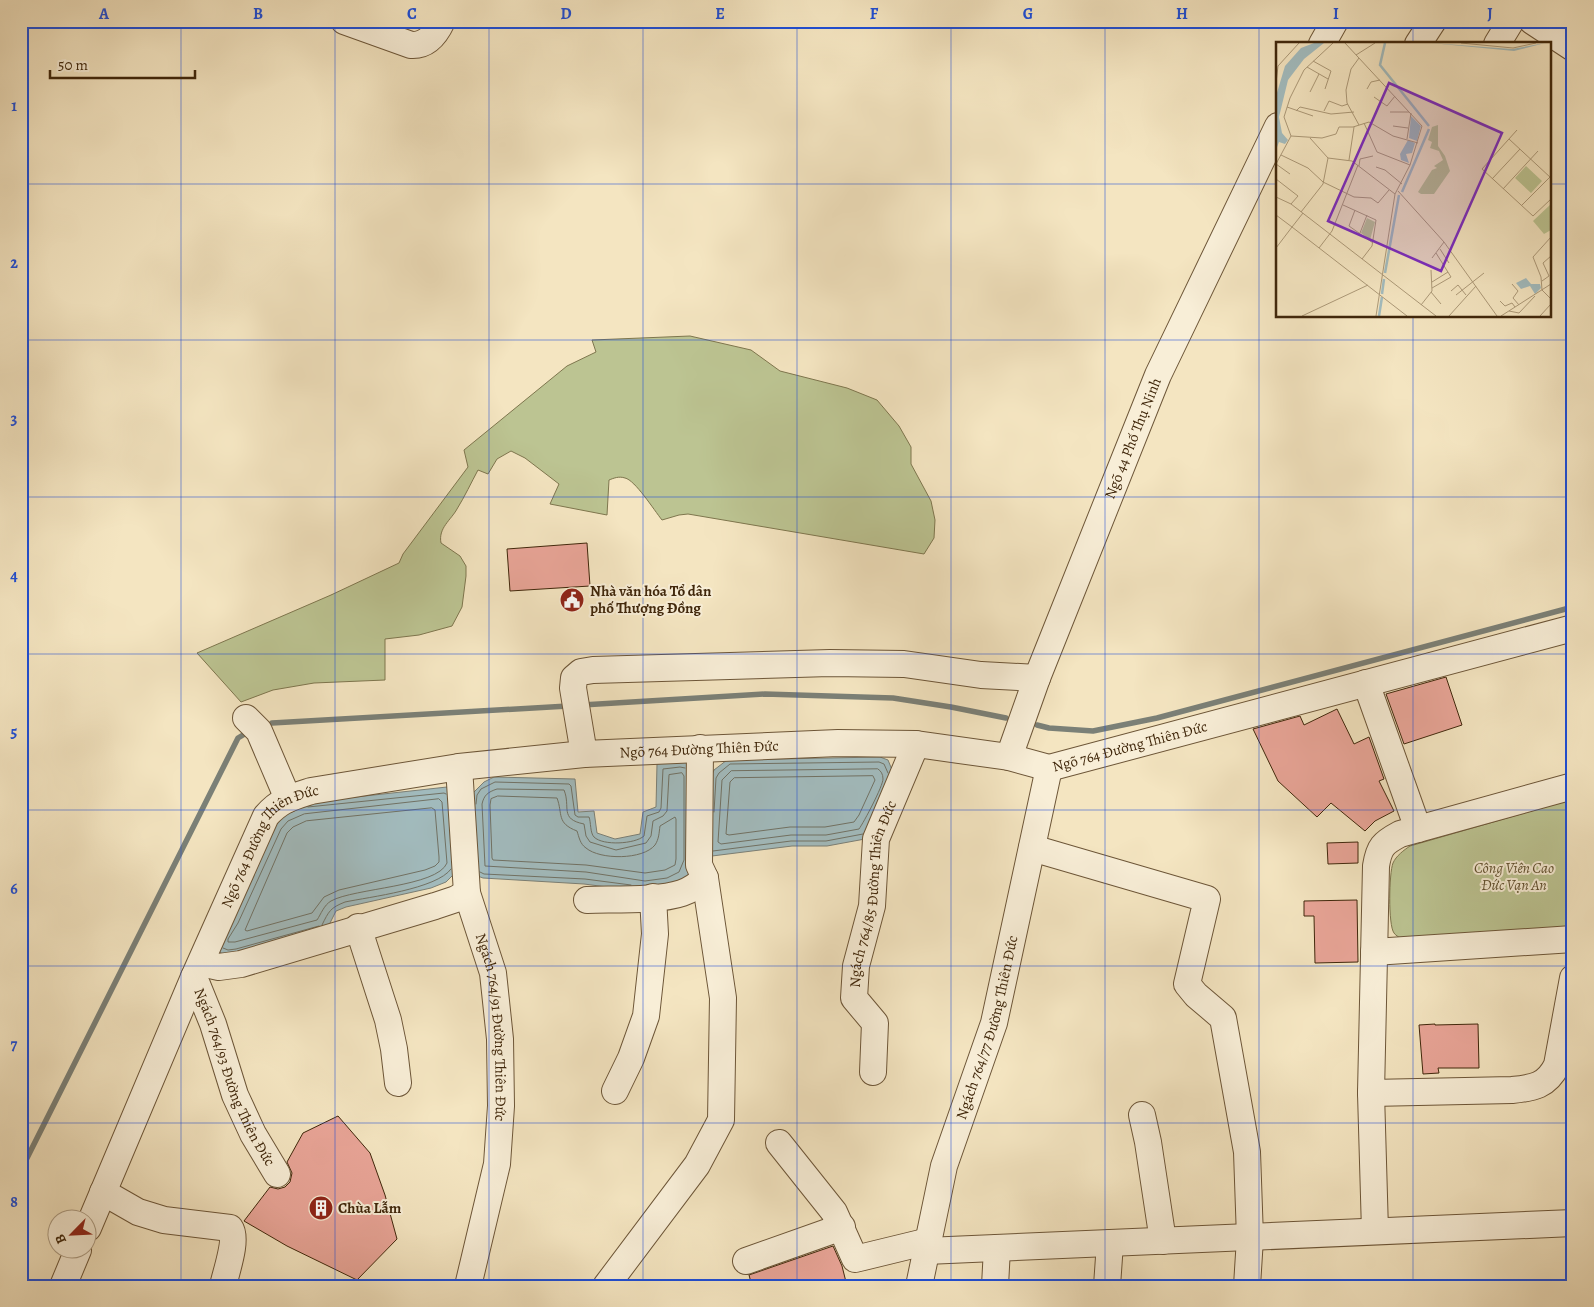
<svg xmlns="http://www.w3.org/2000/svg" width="1594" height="1307" font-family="Alegreya,serif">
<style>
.green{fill:#bcc492;stroke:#7e764e}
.water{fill:#a2bcbf;stroke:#7b8077}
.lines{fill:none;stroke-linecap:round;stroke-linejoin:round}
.shore{stroke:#717265;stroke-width:1}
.stream{stroke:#7b8077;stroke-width:5.5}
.building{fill:#e9a598;stroke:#40270b}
.minor-casing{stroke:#6d5638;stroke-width:28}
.minor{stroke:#f8eed7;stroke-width:26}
.grid{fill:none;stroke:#1d4ed8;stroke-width:1;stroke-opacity:0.55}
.labels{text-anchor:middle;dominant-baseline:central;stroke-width:4;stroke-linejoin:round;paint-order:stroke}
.street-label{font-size:15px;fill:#40270b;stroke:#f8eed7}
.poi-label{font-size:15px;font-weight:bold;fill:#40270b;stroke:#f8eed7;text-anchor:start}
.park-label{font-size:15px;font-style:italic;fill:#5f4e2d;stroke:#f8eed7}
.inset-river{fill:none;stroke:#a2bcbf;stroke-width:2.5}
.inset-road{fill:none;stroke:#ac9978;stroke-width:1}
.view{fill:#7b2cbf;fill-opacity:0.15;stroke:#7b2cbf;stroke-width:2.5}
.inset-edge{fill:none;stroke:#40270b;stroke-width:2.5}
.neatline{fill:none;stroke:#1d4ed8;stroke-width:2}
.grid-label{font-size:16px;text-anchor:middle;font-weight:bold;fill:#1d4ed8}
</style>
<rect width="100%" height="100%" fill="#f4e5c1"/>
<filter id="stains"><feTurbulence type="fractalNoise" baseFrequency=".004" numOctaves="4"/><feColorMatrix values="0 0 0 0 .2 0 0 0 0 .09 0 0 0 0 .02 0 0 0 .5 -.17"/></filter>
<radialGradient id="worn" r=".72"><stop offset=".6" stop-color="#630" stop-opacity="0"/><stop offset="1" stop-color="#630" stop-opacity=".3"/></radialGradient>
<path class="green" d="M690 336 751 350 780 371 847 388 877 400 899 426 911 447V464L931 501 935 520 934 538 924 554 688 514 679 515 662 520C654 510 635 480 625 478 619 476 614 478 609 480L607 515 550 504 559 484 525 458 511 451 497 459 488 474 478 470C471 483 465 496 457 509 451 520 438 528 441 543L460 556 466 566V576L462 607 452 626 419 635 385 639V680L314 683 273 690 241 702 197 653 331 595 399 563 403 554 468 467 464 450 567 366 596 352 592 340Z
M1573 799V924L1570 927 1400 938C1399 937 1395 935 1394 933 1388 925 1389 873 1393 863 1396 856 1404 850 1410 846Z"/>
<path class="water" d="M880 757 888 760 895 777 865 839 827 846H792L712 856 708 854 711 777 714 770 727 760Z
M681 761 689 763 695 861 687 881 645 892 584 884 483 878 475 875 473 793 484 782 494 777 575 779 578 812 594 811 597 833 615 839 640 834 643 812 656 807 657 764Z
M447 787 450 790 454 874 446 882 431 888 346 907 336 911 327 929 228 955 221 953 217 949 272 823 301 803Z"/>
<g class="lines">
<path class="shore" d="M878 769C881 771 883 774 883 779 883 786 864 822 859 829L826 835H791L721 844 718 842 722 780 731 771Z
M682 773 684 776V860L679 872 667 878 645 881 586 872 485 866 482 804C484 795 488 792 497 789L564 790C571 807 559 819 584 824L586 836 590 842 616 850 646 843 651 836 653 821 663 816 667 811 669 775Z
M873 776 875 780 859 815 854 822 825 827H790L729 835 726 834 730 782 734 778Z
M498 796 557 798C563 814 556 823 577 831 579 837 580 844 586 848 600 860 643 860 655 845 659 839 659 833 660 826L675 817 676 819V859L675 865 665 870 645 873 586 865 493 860 492 858 490 805 491 799Z
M439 799 442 802 447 863C437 887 354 888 331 901 324 905 321 914 317 920L235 942H228V939L238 923 281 829 288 821 304 814Z
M476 804 477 795 481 789 495 782 569 784 571 786 575 815 578 817H589C591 822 590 833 594 837 603 846 635 844 644 836L647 816 659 812 661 808 663 769 680 767 685 768
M308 807 444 793 446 794
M432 808 435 810 439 857V862L435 866 425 870 339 890 324 897 312 913 247 931 245 930 287 833 293 827 306 821Z
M714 812 716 778 719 773 730 764 879 762 884 764 888 773
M713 851 791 841H826L863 834
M480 872 484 874 585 879 631 885
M322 925C329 911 330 908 345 902 369 897 437 889 451 869
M223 948 228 950 236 949 319 926"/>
<path class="stream" d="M582 705 765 694 893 698 951 707 1006 718
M272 723 568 706
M1037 725 1049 728 1093 731 1157 718 1573 607
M21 1170 238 738 248 732"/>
</g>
<path class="building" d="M587 543 590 586 510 591 507 549Z
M1446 677 1462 725 1404 744 1386 694Z
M1337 709 1354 744 1369 737 1384 779 1379 781 1394 811 1375 821 1365 831 1331 803 1317 817 1278 781 1253 729 1300 716 1304 725Z
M1358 842V863L1328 864 1327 843Z
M1357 900 1358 962 1315 963 1314 916H1304V901Z
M1435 1024V1025L1478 1024 1479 1068H1438L1439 1073 1423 1074 1419 1025Z
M338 1116 370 1153 385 1195 397 1239 357 1280 287 1246 244 1221 270 1187 278 1189 285 1187 290 1182 292 1173 287 1162 303 1133Z
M833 1246 842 1266 847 1286H752L749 1275Z"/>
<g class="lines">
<defs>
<g id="minor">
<path d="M344 21 411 45C427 46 436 34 442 21"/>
<path d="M1532 21 1573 48"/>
<path d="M1322 44 1335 21"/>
<path d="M1418 44 1433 21"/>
<path d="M1497 44 1511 21"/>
<path d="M1366 683 1418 829"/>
<path d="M246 718 259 731 288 799"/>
<path d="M584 754 573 688 574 678 581 672 593 670 830 663 904 664 981 675 1037 678"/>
<path id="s1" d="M1009 757 1037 678 1158 375 1278 126"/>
<path id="s2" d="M459 767 467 893 493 973 500 1039 501 1106 497 1164 468 1286"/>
<path d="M1032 848 1207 899 1187 984 1196 995 1223 1018 1247 1152 1250 1238 1247 1286"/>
<path d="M587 900C613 899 659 901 682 893 691 890 698 885 705 878"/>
<path d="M358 927 388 1020 394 1049 398 1083"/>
<path d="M1374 952 1573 939"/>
<path d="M201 963 219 967 241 964 435 906 456 899 467 893"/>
<path id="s3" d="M194 977 213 1024 235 1095 253 1134 277 1174"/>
<path id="s4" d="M873 1072 875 1023 854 998 856 966 872 906 876 839 916 744"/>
<path d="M615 1091 631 1058 646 1016 655 934 653 897"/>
<path d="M1371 1093 1512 1090C1533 1088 1547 1086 1557 1065L1573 978"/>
<path d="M1142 1115 1148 1142 1163 1241"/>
<path d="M779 1143 834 1212 855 1259 929 1241"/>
<path d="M103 1192 138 1212 164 1220 230 1228C238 1239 226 1272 223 1286"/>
<path id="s5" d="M88 1228 194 977 266 816C280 800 292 797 311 791L459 767 584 754 838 743 916 744 1009 757 1049 768 1573 628"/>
<path d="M1375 1231 1371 1093 1376 866C1379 847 1383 843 1400 834L1573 786"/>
<path d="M926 1251 1573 1223"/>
<path d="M746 1261 842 1227"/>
<path d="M63 1286 78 1250"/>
<path d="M606 1286 697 1165 721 1120 723 998 705 878 699 865 700 748"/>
<path id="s6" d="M919 1286 944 1166 994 1023 1049 768"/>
<path d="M995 1286 997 1248"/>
<path d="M1107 1286 1110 1243"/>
</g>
</defs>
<use href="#minor" class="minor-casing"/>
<use href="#minor" class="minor"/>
</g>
<path class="grid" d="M181 21V1286M335 21V1286M489 21V1286M643 21V1286M797 21V1286M951 21V1286M1105 21V1286M1259 21V1286M1413 21V44M21 184H1278M1550 184H1573M1413 316V1286M21 340H1573M21 497H1573M21 654H1573M21 810H1573M21 966H1573M21 1123H1573"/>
<defs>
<symbol id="civic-disc" viewBox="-11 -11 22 22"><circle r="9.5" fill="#8f2418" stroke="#f8eed7"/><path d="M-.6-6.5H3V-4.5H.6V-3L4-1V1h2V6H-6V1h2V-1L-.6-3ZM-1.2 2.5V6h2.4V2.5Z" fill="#fff"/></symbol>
<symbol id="building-disc" viewBox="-11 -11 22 22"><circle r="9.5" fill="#8f2418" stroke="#f8eed7"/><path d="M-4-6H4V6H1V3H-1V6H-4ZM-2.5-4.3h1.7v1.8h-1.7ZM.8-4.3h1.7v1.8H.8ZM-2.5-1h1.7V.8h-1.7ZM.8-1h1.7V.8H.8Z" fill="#fff"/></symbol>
</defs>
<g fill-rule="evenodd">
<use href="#civic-disc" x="558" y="586" width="28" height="28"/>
<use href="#building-disc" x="307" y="1194" width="28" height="28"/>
</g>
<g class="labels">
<g class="street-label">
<text stroke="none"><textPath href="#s1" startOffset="342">Ngõ 44 Phố Thụ Ninh</textPath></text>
<text stroke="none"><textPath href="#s5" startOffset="1328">Ngõ 764 Đường Thiên Đức</textPath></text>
<text stroke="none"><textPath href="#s5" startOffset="892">Ngõ 764 Đường Thiên Đức</textPath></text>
<text stroke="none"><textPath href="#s5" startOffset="429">Ngõ 764 Đường Thiên Đức</textPath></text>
<text stroke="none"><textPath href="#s4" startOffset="188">Ngách 764/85 Đường Thiên Đức</textPath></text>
<text stroke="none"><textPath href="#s2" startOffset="264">Ngách 764/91 Đường Thiên Đức</textPath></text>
<text stroke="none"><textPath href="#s6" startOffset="268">Ngách 764/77 Đường Thiên Đức</textPath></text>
<text stroke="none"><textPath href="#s3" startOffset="108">Ngách 764/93 Đường Thiên Đức</textPath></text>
</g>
<g class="poi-label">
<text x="590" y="591">Nhà văn hóa Tổ dân<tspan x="590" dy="17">phố Thượng Đồng</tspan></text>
<text x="338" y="1208">Chùa Lẫm</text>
</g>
<g class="park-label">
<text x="1514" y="868">Công Viên Cao<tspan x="1514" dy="17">Đức Vạn An</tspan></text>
</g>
</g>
<g transform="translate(1276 42)">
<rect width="275" height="275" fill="#f4e5c1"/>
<path d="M162 83V104L169 114 174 129 158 152H145L142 150 156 128 161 126 158 124 167 118 163 109 154 106 156 100 152 98 156 85ZM250 124 266 139 255 151 239 136ZM275 162V188L268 192 257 179ZM91 176 99 180 94 198 85 191Z" fill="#bcc492"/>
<path d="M38 1H48L28 17 12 38 3 75 6 91 12 98 9 102 3 100 0 108V54L9 24 25 6ZM155 1 236 7 269 1 238 9ZM135 74 145 84 141 99 133 96ZM132 98 139 101 136 111 130 112 133 121 125 118 124 112ZM250 236 255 242H264L265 246 259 252 254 244 245 247 240 241Z" fill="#a2bcbf"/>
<path class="inset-river" d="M109 1 104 23 153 84M126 150 153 87M109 231 123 153M106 252 108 237M103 274 106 255"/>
<path class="inset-road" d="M69 1 146 84 134 123 119 152 100 274M185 1 237 6 260 1M80 13 99 1M37 19 55 29 49 47M31 25 52 37M0 41 2 24 23 1M91 47 95 40 104 38M34 50 43 32M98 55 111 64 119 54M11 65 37 74M20 69 24 65 55 72 78 70M48 69 53 59 66 64 72 62M114 70H133M88 81 101 110 134 123M83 83 71 61 70 48 75 27 83 16M117 84 132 86M241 88 206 127 257 174 275 157M15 94 46 96 60 92 63 85H77L93 80 117 94 142 101M34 96 52 116M131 97 135 71M233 97 275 136M5 113 32 126 47 140 78 155 95 156 102 161 113 148M52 116 76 119 119 152M73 118 78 85M0 122 14 132M0 122 15 94 8 75 14 56 28 28 57 1M83 124 84 117 97 114M100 125 109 128 126 142M0 137 22 154 15 162M216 137 244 107M227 147 262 109M122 149 168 200 221 274M0 155 15 162 160 274M67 163 100 178 96 204 86 217M245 164 274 135M79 168 73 184 97 201M25 170 47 142 52 116M27 171 16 185 131 274M0 173 16 185 0 206M84 191 91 173M275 195 257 215 265 235 266 248 275 257M43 206 56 189 82 123M164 207 173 221M156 216 168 200M266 239 273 234 267 221 275 214M156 240 172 230M236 242 242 249 237 256 243 263M156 246 175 235 160 211M175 249 182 243 190 253M155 250 165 262M180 253 208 231M224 259 229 264 236 261 239 265M145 263 156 249 155 228M233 269 243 271 259 254M26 274 92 243M173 274 200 244M225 274 275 242M264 274 275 262"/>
<path class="view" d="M113 41 226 91 165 229 52 179Z"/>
<rect width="275" height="275" class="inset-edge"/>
</g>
<rect width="1594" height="1307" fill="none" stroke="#f4e5c1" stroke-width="55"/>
<g transform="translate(72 1234) rotate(246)"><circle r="24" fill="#f8eed7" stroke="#ae9e85"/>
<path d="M0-4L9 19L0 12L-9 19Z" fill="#8f2418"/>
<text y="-8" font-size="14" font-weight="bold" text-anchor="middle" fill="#40270b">B</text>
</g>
<path d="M50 70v8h145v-8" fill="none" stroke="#40270b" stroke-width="2.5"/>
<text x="58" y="70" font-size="15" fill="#40270b" stroke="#f8eed7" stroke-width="4" paint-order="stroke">50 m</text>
<rect x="28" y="28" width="1538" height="1252" class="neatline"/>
<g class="grid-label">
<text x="104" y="19">A</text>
<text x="258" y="19">B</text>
<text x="412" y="19">C</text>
<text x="566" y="19">D</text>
<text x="720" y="19">E</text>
<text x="874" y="19">F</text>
<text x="1028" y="19">G</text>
<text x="1182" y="19">H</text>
<text x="1336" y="19">I</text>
<text x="1490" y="19">J</text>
<text x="14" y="111">1</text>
<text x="14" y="268">2</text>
<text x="14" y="424">3</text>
<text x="14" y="581">4</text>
<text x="14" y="737">5</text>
<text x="14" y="894">6</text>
<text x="14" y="1050">7</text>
<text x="14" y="1207">8</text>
</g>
<rect width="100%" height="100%" filter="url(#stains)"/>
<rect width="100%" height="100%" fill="url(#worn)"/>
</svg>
